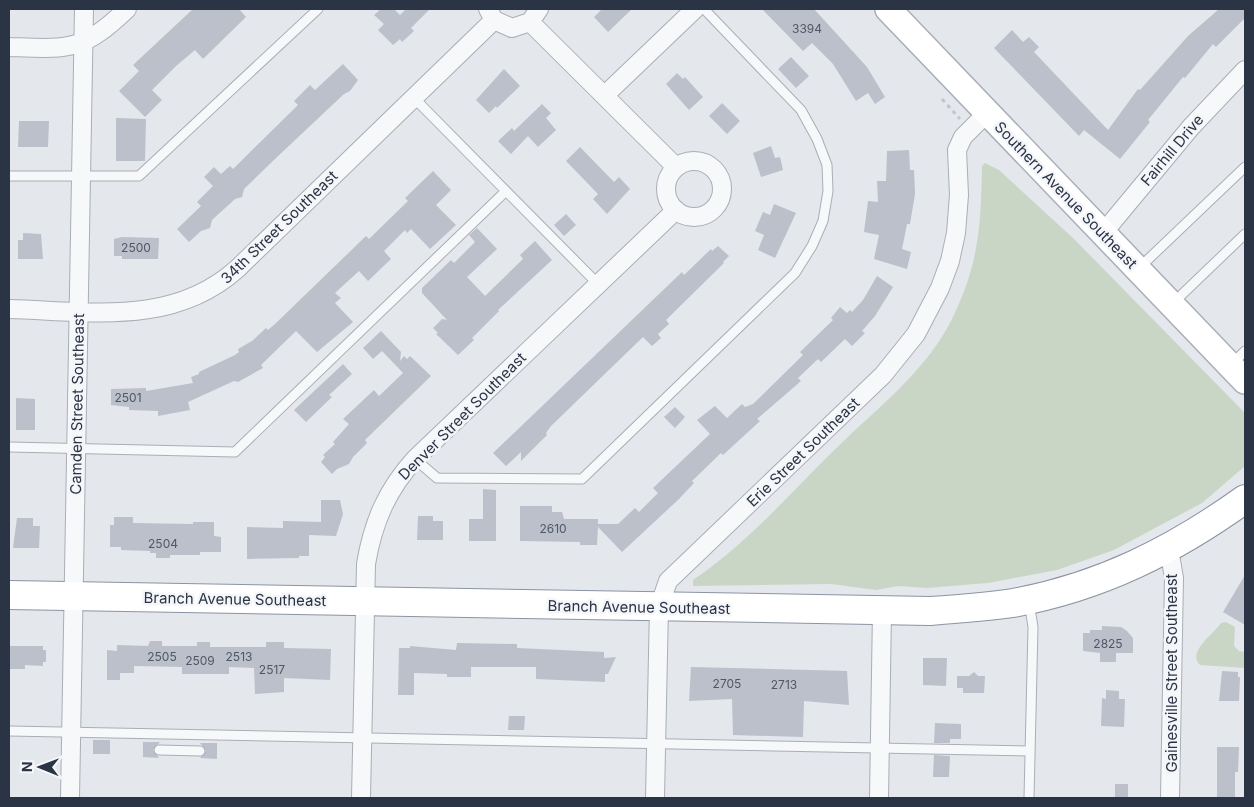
<svg xmlns="http://www.w3.org/2000/svg" width="1254" height="807" font-family="Inter,sans-serif">
<style>
.green{fill:#c9d6c5}
.building{fill:#bbc0ca}
.lines{fill:none;stroke-linecap:round;stroke-linejoin:round}
.service-casing{stroke:#a9aeb7;stroke-width:11}
.minor-casing{stroke:#a9aeb7;stroke-width:20}
.secondary-casing{stroke:#a9aeb7;stroke-width:28}
.trunk-casing{stroke:#8b94a3;stroke-width:30}
.path{stroke:#c2c5cb;stroke-width:3;stroke-dasharray:4 4;stroke-linecap:butt}
.service{stroke:#f7f8fa;stroke-width:9}
.minor{stroke:#f7f8fa;stroke-width:18}
.secondary{stroke:#fff;stroke-width:25}
.trunk{stroke:#fff;stroke-width:28}
.labels{text-anchor:middle;dominant-baseline:central;stroke-width:5;stroke-linejoin:round;paint-order:stroke}
.number-label{font-size:12px;fill:#4f5766}
.street-label{font-size:15px;fill:#2b3445;stroke:#f4f6f9}
</style>
<rect width="100%" height="100%" fill="#e4e7ec"/>
<path class="green" d="M985 163 999 170 1074 239 1242 410 1245 414V466L1202 503 1114 550 1057 570 988 583 926 588 898 586 876 590 831 584 693 586V580C754 539 798 483 851 434 888 400 931 363 953 317 979 263 981 225 982 166Z
M1226 622 1235 627 1234 646 1239 651 1245 652V668L1200 665C1186 652 1215 633 1221 623Z"/>
<path class="building" d="M193 9H239L246 17 203 59 195 50 176 66 152 90 162 100 145 117 119 91 139 71 133 65Z
M381 9H394L400 15 406 9H430L411 28 414 31 402 42 400 39 393 45 378 30 384 24 374 15Z
M602 9H632L608 32 594 17Z
M762 9H814L867 67 885 97 875 104 868 93 856 101 833 64 812 43 803 51Z
M1219 9H1245V18L1216 47 1213 44 1185 78 1183 77 1148 120 1150 122 1120 159 1084 130 1079 136 994 48 1012 30 1023 42 1029 37 1039 47 1034 52 1108 130 1138 89 1140 90 1188 36Z
M791 57 809 76 796 88 778 69Z
M343 64 358 80 350 91 344 94 276 158 244 189 242 197 235 199 212 220 210 228 201 231 189 242 177 229 201 206 197 202 213 186 204 177 214 167 221 174 230 166 233 169 298 105 294 101 310 85 315 90Z
M504 69 520 86 497 108 496 106 489 113 476 100Z
M677 73 683 79 685 77 703 97 689 110 666 84Z
M722 103 740 121 727 134 709 116Z
M542 104 551 113 546 118 556 130 538 147 528 136 511 154 498 141 512 128 514 131Z
M116 118 146 119 145 161H116Z
M19 121H49L48 147H18Z
M771 146 775 158 780 157 783 170 761 177 753 153Z
M580 147 614 182 619 177 630 189 607 214 593 199 598 194 566 161Z
M909 150 910 170H914L915 194 910 224H907L902 249 911 252 907 269 874 259 879 235 864 232 868 201 878 202 877 181H886L887 151Z
M433 171 451 190 436 205 456 225 430 249 411 229 407 233 405 230 384 251 391 259 368 281 359 271 335 293 341 298 335 303 353 322 317 352 296 331 261 365 263 368 238 382 234 381 188 402 190 410 158 416V411L129 410V407L111 405V389L146 388V391L193 383 191 377 199 374V372L235 355 239 352 238 349 252 341 266 328 268 330 275 324 366 236 369 239 408 201 405 198Z
M774 204 796 213 775 258 758 250 764 235 755 231 763 212 770 215Z
M566 214 576 225 564 236 554 225Z
M477 228 497 249 467 277 485 296 523 259 520 255 535 241 552 260 498 310 499 311 472 338 474 340 458 355 436 334 438 333 433 328 442 319 447 320 422 293V288L451 260 454 263 475 242 469 235Z
M23 233 41 234 43 259H18V240H23Z
M122 237 159 238 158 259H122V256H114V239Z
M718 246 729 256 723 262 724 263 666 320 669 324 658 334 661 338 652 346 643 337 551 426 546 433 547 435 521 461V452L506 466 493 453 682 272 684 275 711 249 712 251Z
M877 276 893 287 875 316 862 331 865 333 852 346 845 339 821 362 818 359 798 378 801 381 757 419 760 421 723 455 721 453 692 481 694 483 679 499 622 552 598 527 597 545H580V542L520 541V506H552V512H562L564 519H598V524H618L635 508 639 512 658 493 653 488 710 434 697 420 715 406 727 418 742 404 745 407 753 404 803 355 800 352 833 320 831 318 840 307 847 313 850 310 852 312 863 300Z
M381 331 401 352 400 361 404 356 407 359 410 356 431 376 365 440 367 443 353 457 349 464 337 469 332 474 321 462 325 457 323 455 335 444 333 442 349 424 343 419 374 390 379 396 403 373 382 351 373 359 363 348Z
M343 364 352 374 329 395 332 397 306 422 294 410Z
M16 398 35 399V430H16Z
M675 407 685 417 675 428 664 417Z
M483 489 496 490V541H469V519H483Z
M321 500H340L343 514 336 536 309 535V556H299V558L247 559V527L283 528V521L321 522Z
M418 516H433V521H443V540H417Z
M114 517H133V523L193 524V522H214V536L221 537V552H200V555H170V558H156V553H150V551L121 550V547H110V525H114Z
M17 518H33V526H40L39 548H13Z
M1245 575V625L1223 612Z
M1102 626 1121 627 1127 631 1133 638V653H1116V662H1100V653L1083 651V633H1090V630H1102Z
M150 641H162V646H197V642H210V647H266V642H284V648L331 649 330 680 284 678V692L255 694 254 668 229 667V674H182V667L134 666V673H120V680H107V650L117 651V645L148 646Z
M457 643 517 644V648L604 652V658L616 657 608 674H605V682L536 679V667H471V677H447V674L414 673V695H398L399 648H410V646L456 650Z
M10 646H43V650H46V662H43V666L25 665V669H10Z
M923 658H947L946 686 923 685Z
M691 667 847 671 849 705 804 701 803 737 733 735 732 699 689 701Z
M1222 671 1238 672V677H1240L1239 701H1219Z
M974 672 978 676H985L984 693H963V688H957V676H969Z
M1106 690 1119 691V699H1125L1124 727 1101 726 1102 698 1106 699Z
M509 716H525L524 730H508Z
M935 723 961 724V739H950V743H934Z
M93 740H110V754H93Z
M143 742H160L153 750 159 758 143 757Z
M200 743H217V759L200 758 206 751Z
M1217 747H1239L1238 772H1235V798H1217Z
M934 755 950 756 949 777H933Z
M1115 784H1128V798H1115Z"/>
<g class="lines">
<defs>
<path id="service" d="M413 97 598 284
M9 176H139L318 9
M1138 269 1245 167
M1172 304 1245 234
M1231 365 1245 351
M9 447 235 452 506 191
M415 459 437 478 582 479 795 273 812 246 823 221 828 191 827 165 817 139 801 110 704 9
M1029 602 1033 627 1029 798
M9 731 1030 751
M159 750 200 751"/>
<path id="minor" d="M488 9 494 20 512 28 530 22 539 9
M530 22 676 167
M9 47C69 49 82 52 127 9
M605 95 695 9
M666 189a28 28 0 1 1 56 0a28 28 0 1 1-56 0Z
M1103 233 1191 127 1245 70
M9 309C89 311 172 327 237 269L494 20
M1169 549 1174 578 1170 798
M70 798 84 9
M361 798 366 564C373 522 387 490 415 459L676 210
M655 798 659 607 668 581 883 375 916 334 940 288 950 261 956 233 959 195 957 150 963 137 987 113
M879 798 882 611"/>
<path id="secondary" d="M888 9 1245 381"/>
<path id="trunk" d="M9 595 930 611C958 609 986 607 1013 603 1101 587 1174 550 1245 499"/>
</defs>
<use href="#service" class="service-casing"/>
<use href="#minor" class="minor-casing"/>
<use href="#secondary" class="secondary-casing"/>
<use href="#trunk" class="trunk-casing"/>
<path class="path" d="M942 99 960 119"/>
<use href="#service" class="service"/>
<use href="#minor" class="minor"/>
<use href="#secondary" class="secondary"/>
<use href="#trunk" class="trunk"/>
</g>
<g class="labels">
<g class="number-label">
<text x="807" y="28">3394</text>
<text x="136" y="247">2500</text>
<text x="128" y="397">2501</text>
<text x="553" y="528">2610</text>
<text x="163" y="543">2504</text>
<text x="1108" y="643">2825</text>
<text x="162" y="656">2505</text>
<text x="239" y="656">2513</text>
<text x="200" y="660">2509</text>
<text x="272" y="669">2517</text>
<text x="727" y="683">2705</text>
<text x="784" y="684">2713</text>
</g>
<g class="street-label">
<text transform="translate(1172 150) rotate(-50)">Fairhill Drive</text>
<text transform="translate(1066 195) rotate(46)">Southern Avenue Southeast</text>
<text transform="translate(279 227) rotate(-44)">34th Street Southeast</text>
<text transform="translate(77 404) rotate(-89)">Camden Street Southeast</text>
<text transform="translate(462 416) rotate(-45)">Denver Street Southeast</text>
<text transform="translate(803 452) rotate(-44)">Erie Street Southeast</text>
<text transform="translate(235 599) rotate(1)">Branch Avenue Southeast</text>
<text transform="translate(639 607) rotate(1)">Branch Avenue Southeast</text>
<text transform="translate(1171 673) rotate(-90)">Gainesville Street Southeast</text>
</g>
</g>
<rect width="1254" height="807" fill="none" stroke="#2b3445" stroke-width="20"/>
<g transform="translate(40 767) rotate(271)" stroke="#f4f6f9" stroke-width="4" paint-order="stroke">
<path d="M0-4L9 19L0 12L-9 19Z" fill="#2b3445"/>
<text y="-8" font-size="14" font-weight="bold" text-anchor="middle" fill="#2b3445">N</text>
</g>
</svg>
